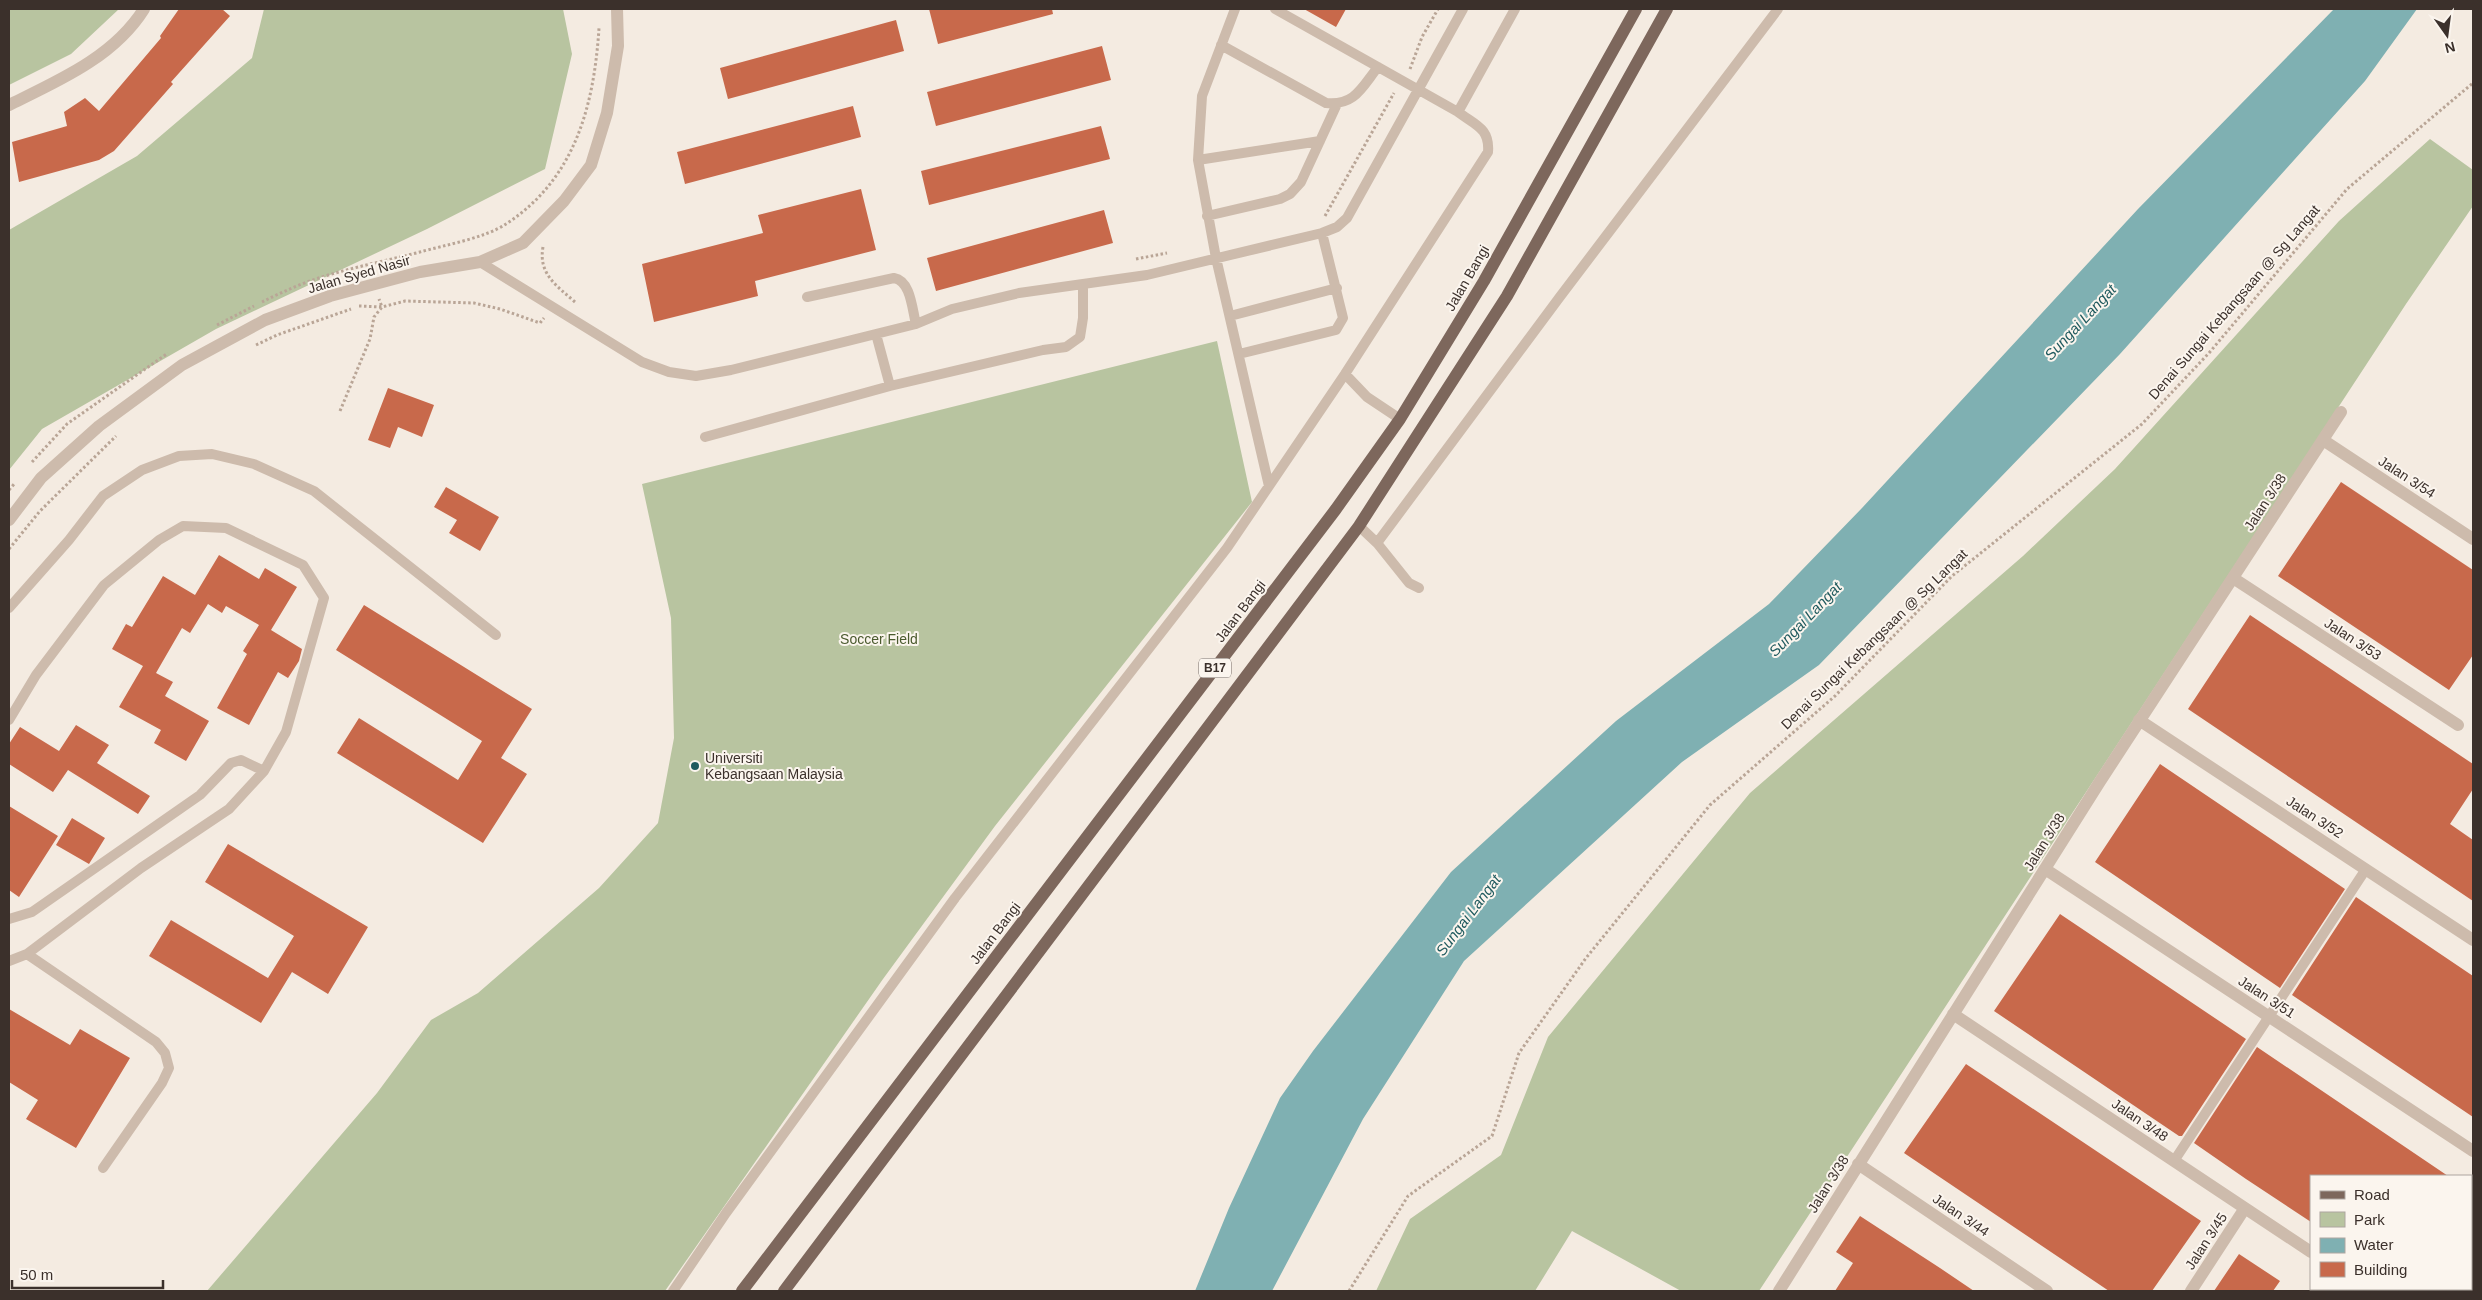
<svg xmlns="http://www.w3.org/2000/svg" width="2482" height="1300" font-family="Helvetica,sans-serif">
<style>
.green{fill:#b8c4a0}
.water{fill:#7fb0b2}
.building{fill:#c8694b}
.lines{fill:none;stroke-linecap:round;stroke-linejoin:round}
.path{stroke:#b9a596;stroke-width:3;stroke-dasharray:2.5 2.5;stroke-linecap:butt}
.service{stroke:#cdbbac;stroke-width:10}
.minor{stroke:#cdbbac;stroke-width:12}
.primary{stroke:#7d675c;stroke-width:12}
.poi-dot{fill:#1f5a5e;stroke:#fbf5ee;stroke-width:2}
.labels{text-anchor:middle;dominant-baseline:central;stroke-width:4;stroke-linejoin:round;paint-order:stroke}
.shield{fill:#fbf5ee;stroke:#756b66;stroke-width:1}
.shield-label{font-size:12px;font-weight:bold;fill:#3b302b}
.street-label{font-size:14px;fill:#3b302b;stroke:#fbf5ee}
.park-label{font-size:14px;fill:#4a5a2e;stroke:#fbf5ee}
.poi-label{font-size:14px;fill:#3b302b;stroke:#fbf5ee;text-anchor:start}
.water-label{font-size:15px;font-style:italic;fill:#1f5a5e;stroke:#fbf5ee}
</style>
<rect width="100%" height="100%" fill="#f4ebe1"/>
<path class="green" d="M9 9H119L71 54 9 85Z
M264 9H563L572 54 545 169 427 229 216 329 42 429 9 470V230L137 156 252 58Z
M2430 139 2473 170V206L2406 304 1759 1291H1681L1572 1231 1535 1291H1376L1410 1219 1501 1155 1548 1037 1750 793 2023 556 2115 469 2339 221Z
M1217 341 1252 502 995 826 883 979 665 1291H207L377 1093 431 1020 478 993 599 888 658 823 674 738 671 618 642 484Z"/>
<path class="water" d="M2334 9H2417L2365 81 2120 354 1819 665 1682 762 1464 961 1363 1119 1272 1291H1195L1229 1208 1280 1098 1313 1051 1451 872 1616 721 1769 604 1862 508 2138 209Z"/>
<path class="building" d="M179 9H222L230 16 171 82 173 84 114 151 99 160 19 182 12 142 67 126 64 112 85 98 99 111 161 38 160 36Z
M929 9H1052L1053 14 938 44Z
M1304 9H1346L1336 27Z
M896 20 904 51 728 99 720 68Z
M1102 46 1111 80 936 126 927 92Z
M853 106 861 137 685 184 677 152Z
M1101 126 1110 159 929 205 921 171Z
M861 189 876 250 755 281 758 296 654 322 642 264 763 233 758 215Z
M1104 210 1113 243 936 291 927 258Z
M388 388 434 405 422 437 398 427 390 448 368 440Z
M2341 482 2473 570V655L2449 690 2278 576Z
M446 487 499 517 480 551 449 533 457 520 434 507Z
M219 555 259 579 265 568 297 587 271 630 302 649 299 661 288 678 278 672 249 725 217 708 247 654 243 651 259 625 226 606 222 613 208 604 190 633 182 628 156 673 173 682 165 696 209 721 186 761 154 743 161 730 119 707 143 666 112 649 126 624 132 627 163 576 195 595Z
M364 605 532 709 501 758 527 774 483 843 337 753 359 718 458 780 482 741 336 650Z
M2250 615 2473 764V789L2450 824 2473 840V901L2188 709Z
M76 725 109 745 97 763 150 796 138 814 68 770 53 792 9 764V744L20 727 59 751Z
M2160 764 2345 889 2280 988 2095 862Z
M9 806 58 836 19 897 9 890Z
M72 818 105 838 89 864 56 845Z
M228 844 368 927 328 994 292 972 261 1023 149 956 171 920 268 978 294 936 205 882Z
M2356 897 2473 976V1117L2292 995Z
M2060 914 2246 1039 2182 1136H2179L1994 1011Z
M9 1009 70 1045 80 1029 130 1058 76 1148 26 1119 38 1100 9 1082Z
M2257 1047 2414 1153 2448 1176H2311V1222L2246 1179 2194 1143Z
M1966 1064 2201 1221 2152 1291H2109L1904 1153Z
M1860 1216 1940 1268 1974 1291H1835L1853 1263 1836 1252Z
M2239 1254 2280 1281 2273 1291H2214Z"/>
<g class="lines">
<path class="path" d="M1410 69 1422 37 1438 9
M1325 216 1394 93
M543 247C538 274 557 286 575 302
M1136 259 1167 253
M262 302C276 295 291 288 307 282 343 269 382 262 420 252 445 245 485 238 506 224 575 179 594 106 599 28
M359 306 382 307 405 301 474 303 500 309 540 323 544 318
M217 325 254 306
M256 345 277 335 351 309
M340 411 370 339 374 317 382 307 379 299
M32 462 67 424 168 353
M9 490 15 483
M9 549 40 511 116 436
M1349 1291 1408 1196 1492 1136 1519 1053 1586 958 1710 805 1835 696 1952 576 2142 424 2209 353 2347 189 2473 83"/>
<path class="service" d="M1235 9 1202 96 1198 160 1216 258 1269 486
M1221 45 1326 103C1355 106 1362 87 1378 67
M1458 112 1515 9
M1198 160 1320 141
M1207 216 1280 199 1290 194 1301 182 1337 104
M480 262 642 362 669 372 696 376 731 370 916 324 952 309 1019 293 1147 275 1322 233 1337 227 1347 218 1463 9
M807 297 894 278C911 281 912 309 916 324
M1230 316 1337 288
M1239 354 1336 330 1343 318 1322 233
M1345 374 1367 397 1400 419
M890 386 1043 350 1066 347 1080 337 1083 318V285
M705 437 890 386 876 334
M1359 526 1377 543 1409 583 1419 588
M1377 543 1559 298 1778 9
M9 608 69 540 103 496 142 470 179 456 212 454 254 464 314 491 496 635
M9 720 36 675 104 585 159 540 183 526 226 528 303 565 324 598 286 732 264 771 229 809 141 868 27 954 9 961
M9 919 32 912 200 795 231 763 241 760 264 771
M27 954 156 1042 165 1053 169 1068 162 1083 103 1168
M2174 1161 2366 869
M673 1291 726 1213 955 898 1227 548 1345 374 1488 152C1490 128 1475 125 1458 112L1275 9"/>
<path class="minor" d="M9 105C58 81 114 57 144 9
M2323 440 2473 539
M9 520 41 478 99 426 182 365 265 320 330 296 420 272 480 262 523 243 564 201 591 165 607 113 618 46 617 9
M2233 578 2458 725
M2139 720 2473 940
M2045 869 2473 1151
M1953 1014 2311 1252
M1858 1164 2047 1291
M2471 1207 2473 1204
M2367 1289 2371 1291
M1779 1291 2099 783 2341 412
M2191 1291 2245 1208
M2410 1291 2412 1289"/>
<path class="primary" d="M742 1291 1336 509 1400 419 1484 281 1636 9
M784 1291 1359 526 1507 296 1667 9"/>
</g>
<circle class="poi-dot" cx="695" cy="766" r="5"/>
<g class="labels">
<rect class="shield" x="1199" y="658.5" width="32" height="19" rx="4"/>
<g class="shield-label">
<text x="1215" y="668">B17</text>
</g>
<g class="street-label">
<text transform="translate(359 274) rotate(-16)">Jalan Syed Nasir</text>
<text transform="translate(1467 278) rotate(-60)">Jalan Bangi</text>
<text transform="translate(2234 302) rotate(-49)">Denai Sungai Kebangsaan @ Sg Langat</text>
<text transform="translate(2407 477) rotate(33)">Jalan 3/54</text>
<text transform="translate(2265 502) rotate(-57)">Jalan 3/38</text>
<text transform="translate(1240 611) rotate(-53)">Jalan Bangi</text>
<text transform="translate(1874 639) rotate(-44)">Denai Sungai Kebangsaan @ Sg Langat</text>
<text transform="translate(2353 639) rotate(33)">Jalan 3/53</text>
<text transform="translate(2315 817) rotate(33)">Jalan 3/52</text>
<text transform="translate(2044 842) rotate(-58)">Jalan 3/38</text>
<text transform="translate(995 933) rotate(-53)">Jalan Bangi</text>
<text transform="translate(2267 997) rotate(33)">Jalan 3/51</text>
<text transform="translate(2140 1120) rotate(34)">Jalan 3/48</text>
<text transform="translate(1828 1184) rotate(-58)">Jalan 3/38</text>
<text transform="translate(1961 1215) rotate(34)">Jalan 3/44</text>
<text transform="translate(2206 1241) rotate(-57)">Jalan 3/45</text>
</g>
<g class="park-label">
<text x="879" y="639">Soccer Field</text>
</g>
<g class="poi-label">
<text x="705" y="758">Universiti<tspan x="705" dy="16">Kebangsaan Malaysia</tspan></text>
</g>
<g class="water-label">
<text transform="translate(2080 322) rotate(-47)">Sungai Langat</text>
<text transform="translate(1805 619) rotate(-46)">Sungai Langat</text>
<text transform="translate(1468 915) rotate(-53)">Sungai Langat</text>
</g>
</g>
<rect width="2482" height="1300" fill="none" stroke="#3b302b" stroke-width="20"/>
<rect x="2310" y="1175" width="162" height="115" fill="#fbf5ee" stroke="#aea6a0"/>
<rect x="2320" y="1191" width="25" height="8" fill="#7d675c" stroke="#aea6a0"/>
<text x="2354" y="1200" font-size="15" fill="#3b302b">Road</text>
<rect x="2320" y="1212" width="25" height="15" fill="#b8c4a0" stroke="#aea6a0"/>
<text x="2354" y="1225" font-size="15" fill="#3b302b">Park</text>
<rect x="2320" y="1238" width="25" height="15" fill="#7fb0b2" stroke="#aea6a0"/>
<text x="2354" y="1250" font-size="15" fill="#3b302b">Water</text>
<rect x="2320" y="1262" width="25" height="15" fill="#c8694b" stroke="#aea6a0"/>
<text x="2354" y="1275" font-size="15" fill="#3b302b">Building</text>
<g transform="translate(2447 35) rotate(166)" stroke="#fbf5ee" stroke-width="4" paint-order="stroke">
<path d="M0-4L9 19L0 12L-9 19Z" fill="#3b302b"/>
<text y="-8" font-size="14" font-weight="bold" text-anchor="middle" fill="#3b302b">N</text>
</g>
<path d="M12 1280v8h151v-8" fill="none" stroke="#3b302b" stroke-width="2.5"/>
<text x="20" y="1280" font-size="15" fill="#3b302b" stroke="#fbf5ee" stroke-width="4" paint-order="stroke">50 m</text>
</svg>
